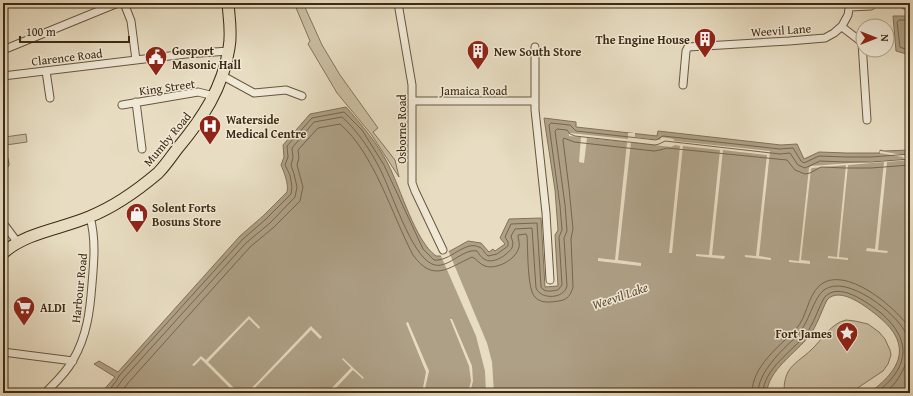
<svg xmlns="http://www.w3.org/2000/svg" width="913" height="396" font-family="'Gentium Book Plus',serif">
	<rect width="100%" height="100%" fill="#e8ddc2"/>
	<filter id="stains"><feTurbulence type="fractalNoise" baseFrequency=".005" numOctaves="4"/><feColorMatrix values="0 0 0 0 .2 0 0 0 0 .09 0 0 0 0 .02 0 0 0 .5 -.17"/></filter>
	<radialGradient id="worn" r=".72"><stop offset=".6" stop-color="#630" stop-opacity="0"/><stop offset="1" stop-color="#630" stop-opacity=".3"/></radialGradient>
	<path fill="#cbbfa4" stroke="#84745b" d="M294 3H303L322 45 340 75 378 128 373 132 395 160 399 177 371 134 337 93 308 44 310 41Z
		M898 3H910V9H903L899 6Z
		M26 134 27 142 6 145 5 137Z
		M846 320 855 321 868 324 879 332 885 339 890 350 891 355 888 364 883 371 850 393H785C783 387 785 378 788 372 793 363 804 357 811 350 822 340 831 323 846 320Z"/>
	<path fill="#aea086" stroke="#817158" d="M893 16H910V55L896 51Z
		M346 107C362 125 377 143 388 164 401 189 415 241 436 256H441L468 241 481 243 489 252 493 249 495 251 505 244 500 238 509 219 541 218 545 287 558 286 555 235 558 230 555 190 544 118 576 122V127L657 136 658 131 781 145 797 144 804 159 819 152 846 153H880V150L884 151 910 150V393H869C901 370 913 345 879 317 868 308 840 285 827 300 821 312 817 326 809 336 797 352 767 371 767 393H101L115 377 94 364 99 361 118 372 240 236 263 216 287 192C289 184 284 172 281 165L284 157 283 145 310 114Z"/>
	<path fill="#e8ddc2" d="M569 133 628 139V133H635V137L660 140 661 137 673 139 675 141 770 151 759 256 771 258V260L745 257V255L756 256 767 155 723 150 712 255 725 256 724 259 696 256V254L709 255 720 150 683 146 672 253H669L680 146 675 145 671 147 631 142 618 260 641 263V266L598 261V258L615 260 627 142 587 138 584 163 579 162 581 137 569 136Z
		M880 151 903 155 910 154V160L887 162 878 250 888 251 887 253 866 251 867 248 875 249 884 162 848 165 839 257 848 258V260L828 258V256L837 257 846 165 812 168 811 169 801 260 810 261V264L789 262V260L799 261 809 168 811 166 904 159 903 157 880 153Z
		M448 250 487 343 492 362 494 393H486L485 371 476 336 441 256 440 254Z
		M249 316 260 327 259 329 249 319 208 362 239 393H235L201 359 194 366 192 365 201 356 206 360Z
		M450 319H452L472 366 473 381 470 393H468L471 381 469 366Z
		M408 322 429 371 424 393H422L426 372 406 323Z
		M311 326 322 337 320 339 311 330 250 393H247Z
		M343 358 364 378 363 379 353 370 331 393H327L351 368 342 359Z"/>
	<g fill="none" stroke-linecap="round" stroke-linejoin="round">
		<path stroke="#76654c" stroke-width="1" d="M910 20H899L897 22 900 47 910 51
			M107 393 117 380 119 376 243 239 266 219 291 194 292 187 290 175 285 165 288 157 287 146 312 118 344 112 362 130 384 165 423 249 434 260C450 262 465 240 479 247 483 248 484 253 488 256L497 254 508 246V242L505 237 511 224 537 223 541 287C544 293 552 291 558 290L562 285 559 237 562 230 560 206 549 125 551 123 570 125 576 131 656 140 663 136 780 149 793 148 801 161 804 163 819 156 846 157H871L910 154
			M113 393 123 379 246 243 270 223 295 197 297 187 294 174 291 165 293 158 292 148 314 122 342 117C357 130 371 151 380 169 391 190 411 255 432 264 447 271 462 248 477 251 479 254 481 257 484 259 493 265 507 255 512 248L513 243 511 236 515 229 532 228 536 288C541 300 564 299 567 286L564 238 567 231 565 205 555 131 557 129 567 130 570 134 575 136 655 145 659 144 665 141 780 154 790 153 798 165 805 168 820 161 845 162H871L910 159
			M121 393 128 383 250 247 274 227 300 201 303 187 297 165 299 158 298 150 318 128 340 124C374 153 392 215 413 255 433 283 448 268 472 257 477 259 479 264 485 266 496 270 516 260 519 247 520 243 518 239 518 235L526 234 527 236C528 248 527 290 535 297 541 304 551 302 559 301 567 300 571 295 573 287L571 239 573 229 569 188 563 140 564 138 574 142 654 151 660 150 667 148 787 160 795 170 805 174 810 173 821 167 845 168H871L910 165
			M752 393C752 366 779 347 796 329 807 317 807 298 819 286 844 263 897 308 910 329
			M758 393C758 372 782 350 796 337 809 324 813 298 824 290 846 273 898 314 906 334 911 348 908 360 902 372 897 381 892 388 884 393
			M763 393C763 369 793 351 806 334 814 323 818 309 824 298 838 280 868 303 881 313 913 341 909 368 876 393"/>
		<g stroke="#68573e" stroke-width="9">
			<path id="minor" d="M124 3 131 21 136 60
				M398 3 412 85V183L415 191 443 250
				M850 7 871 6
				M842 27 859 40 862 43 867 120
				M535 47V110L546 213 550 280
				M3 50 118 3
				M46 71 50 98
				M3 76 186 54 229 51
				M223 76 254 93 286 90 302 96
				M683 85 686 51 688 47 789 41 825 38 834 33 842 26 848 15 850 3
				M413 101H535
				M136 102 142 149
				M122 105 198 92 214 96
				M3 155 5 164
				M3 223 18 243
				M3 352 73 361
				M45 393C55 383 66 373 73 360 87 336 90 311 92 284 94 261 96 239 90 217"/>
		</g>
		<g stroke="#3e2a12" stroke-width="13">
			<path id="primary" d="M3 253C27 232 61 229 89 217 114 207 138 190 158 173 165 166 171 157 177 149 202 119 223 88 229 48 232 33 229 18 228 3"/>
		</g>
		<use href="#minor" stroke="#f0e9d7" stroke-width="7"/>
		<use href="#primary" stroke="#e8ddc2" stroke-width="11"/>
	</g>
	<defs>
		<g id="building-pin" transform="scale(1.15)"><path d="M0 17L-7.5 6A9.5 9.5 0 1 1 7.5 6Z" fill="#8f2418" stroke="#f0e9d7"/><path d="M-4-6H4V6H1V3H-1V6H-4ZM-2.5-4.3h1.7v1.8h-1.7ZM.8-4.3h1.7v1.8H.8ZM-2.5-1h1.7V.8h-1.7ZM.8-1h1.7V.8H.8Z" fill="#fff"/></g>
		<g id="civic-pin" transform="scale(1.15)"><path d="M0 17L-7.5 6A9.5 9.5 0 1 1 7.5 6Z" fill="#8f2418" stroke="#f0e9d7"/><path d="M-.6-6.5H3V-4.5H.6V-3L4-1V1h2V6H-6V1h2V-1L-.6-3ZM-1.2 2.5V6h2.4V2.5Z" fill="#fff"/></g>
		<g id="hospital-pin" transform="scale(1.15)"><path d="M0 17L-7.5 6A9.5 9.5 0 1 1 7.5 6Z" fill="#8f2418" stroke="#f0e9d7"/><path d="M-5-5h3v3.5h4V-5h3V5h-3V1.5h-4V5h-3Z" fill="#fff"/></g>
		<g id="shop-pin" transform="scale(1.15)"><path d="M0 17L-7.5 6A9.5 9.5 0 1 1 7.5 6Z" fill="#8f2418" stroke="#f0e9d7"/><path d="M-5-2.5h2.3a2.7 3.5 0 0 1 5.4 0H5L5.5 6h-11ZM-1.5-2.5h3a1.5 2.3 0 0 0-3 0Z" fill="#fff"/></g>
		<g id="supermarket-pin" transform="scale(1.15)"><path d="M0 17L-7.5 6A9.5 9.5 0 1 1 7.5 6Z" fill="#8f2418" stroke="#f0e9d7"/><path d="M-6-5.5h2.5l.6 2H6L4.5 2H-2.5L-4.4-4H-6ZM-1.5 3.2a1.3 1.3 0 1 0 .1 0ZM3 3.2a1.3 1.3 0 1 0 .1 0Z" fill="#fff"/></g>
		<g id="sight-pin" transform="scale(1.15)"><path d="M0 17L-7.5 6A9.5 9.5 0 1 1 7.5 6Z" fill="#8f2418" stroke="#f0e9d7"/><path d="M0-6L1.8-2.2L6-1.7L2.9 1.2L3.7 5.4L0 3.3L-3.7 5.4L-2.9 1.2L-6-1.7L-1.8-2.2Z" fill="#fff"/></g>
	</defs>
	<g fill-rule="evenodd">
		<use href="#building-pin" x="705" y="39"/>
		<use href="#building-pin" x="478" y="51"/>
		<use href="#civic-pin" x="156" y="57"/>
		<use href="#hospital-pin" x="210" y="126"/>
		<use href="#shop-pin" x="137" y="214"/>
		<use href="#supermarket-pin" x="24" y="307"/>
		<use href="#sight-pin" x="847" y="333"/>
	</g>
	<g text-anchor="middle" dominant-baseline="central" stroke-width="3" stroke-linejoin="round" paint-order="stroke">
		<g font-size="12" fill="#3e2a12" stroke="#f0e9d7">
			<text transform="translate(781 30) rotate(-4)">Weevil Lane</text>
			<text transform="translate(67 57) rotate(-7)">Clarence Road</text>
			<text transform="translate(167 87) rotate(-8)">King Street</text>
			<text x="474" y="90">Jamaica Road</text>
			<text transform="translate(401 129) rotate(-90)">Osborne Road</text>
			<text transform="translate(167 139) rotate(-50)">Mumby Road</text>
			<text transform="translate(79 288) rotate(-84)">Harbour Road</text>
		</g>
		<g font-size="12" font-weight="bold" fill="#3e2a12" stroke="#f0e9d7" text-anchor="start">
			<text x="690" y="39" text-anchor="end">The Engine House</text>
			<text x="172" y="50">Gosport<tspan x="172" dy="14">Masonic Hall</tspan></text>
			<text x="494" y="51">New South Store</text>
			<text x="226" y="119">Waterside<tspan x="226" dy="14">Medical Centre</tspan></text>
			<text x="152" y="207">Solent Forts<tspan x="152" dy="14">Bosuns Store</tspan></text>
			<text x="40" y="307">ALDI</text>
			<text x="832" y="333" text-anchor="end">Fort James</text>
		</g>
		<g font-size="13" font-style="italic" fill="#604d35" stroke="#f0e9d7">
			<text transform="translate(620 296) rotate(-19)">Weevil Lake</text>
		</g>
	</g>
	<rect width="913" height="396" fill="none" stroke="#e8ddc2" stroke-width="16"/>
	<rect x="4" y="4" width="905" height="388" fill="none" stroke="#3e2a12" stroke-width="2"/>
	<rect x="8" y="8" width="897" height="380" fill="none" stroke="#3e2a12"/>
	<g transform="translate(875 38) rotate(90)"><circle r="19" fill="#f0e9d7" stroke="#a99d88"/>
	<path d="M0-3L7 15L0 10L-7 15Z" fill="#8f2418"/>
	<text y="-6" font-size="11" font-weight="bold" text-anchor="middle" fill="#3e2a12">N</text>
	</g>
	<path d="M20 36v6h109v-6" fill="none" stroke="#3e2a12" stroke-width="2"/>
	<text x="26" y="36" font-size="12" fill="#3e2a12" stroke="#f0e9d7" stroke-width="3" paint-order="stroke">100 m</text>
	<rect width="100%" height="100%" filter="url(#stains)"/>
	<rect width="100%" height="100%" fill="url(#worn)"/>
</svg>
